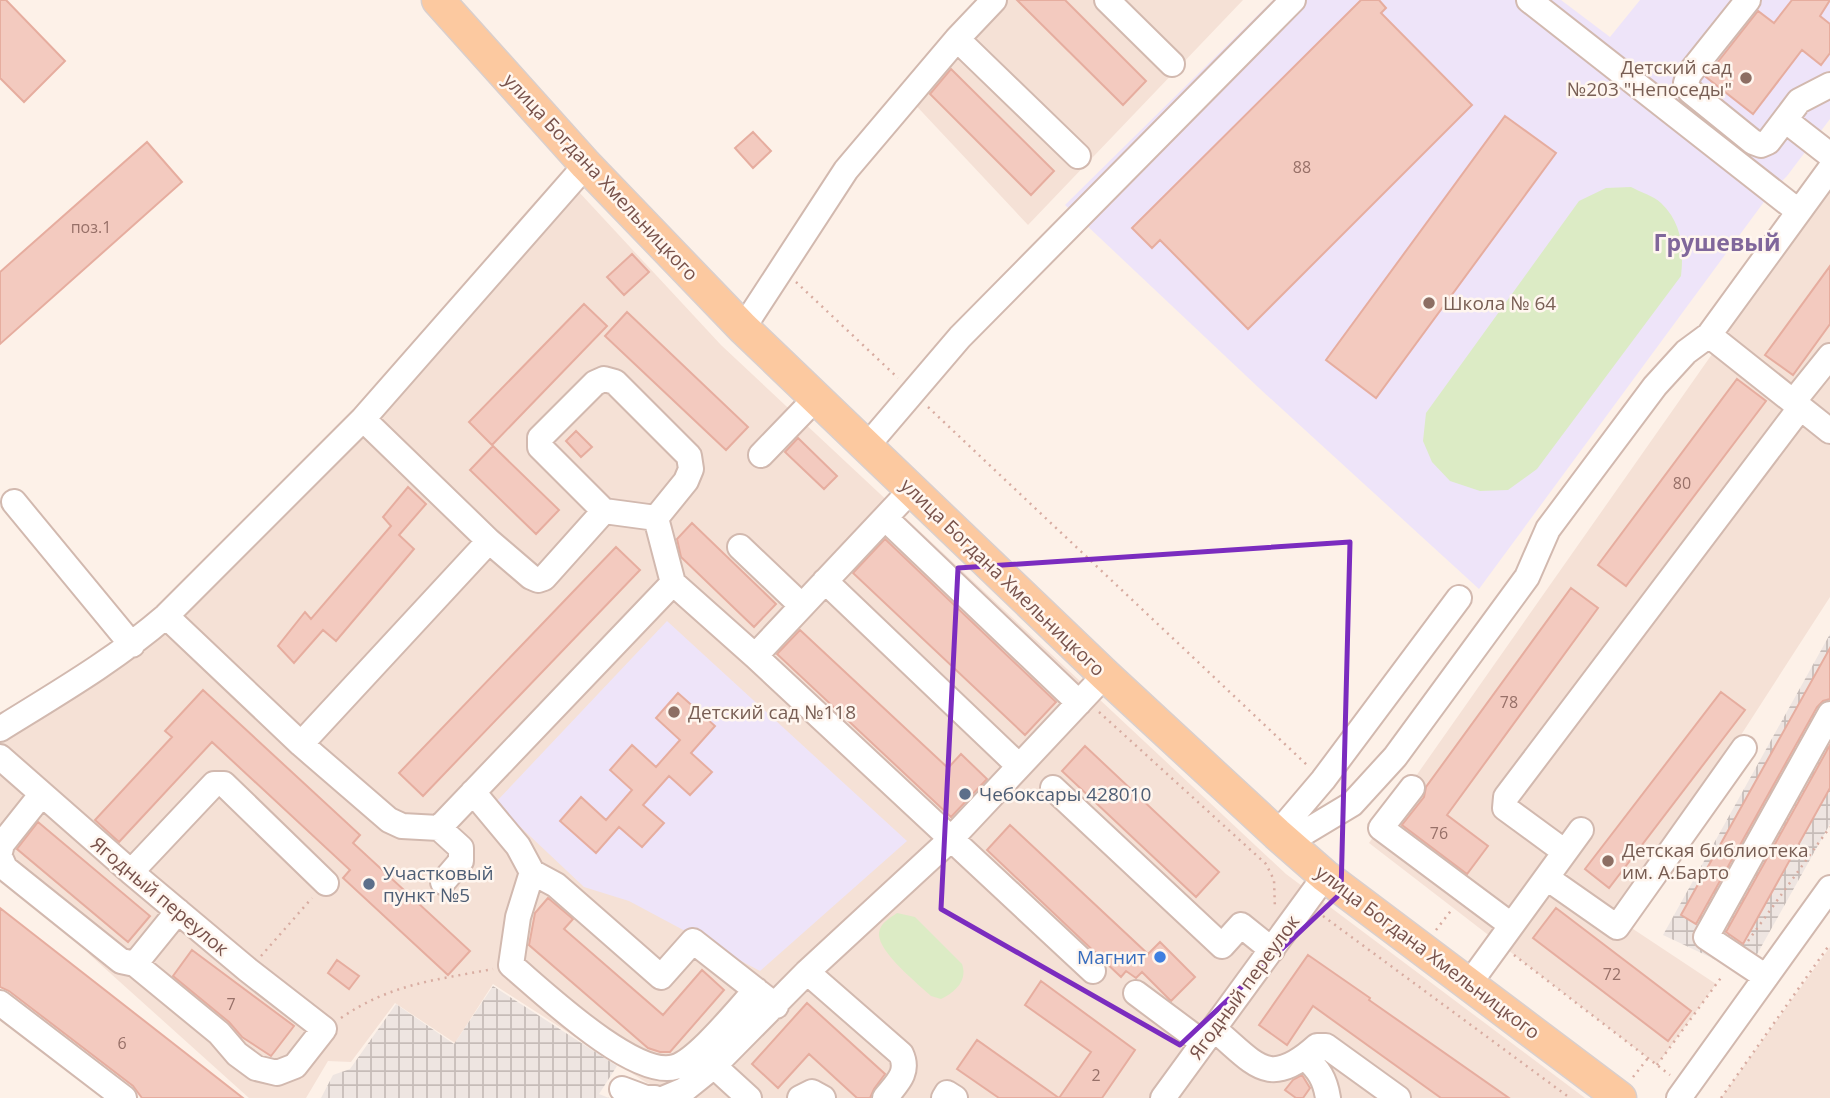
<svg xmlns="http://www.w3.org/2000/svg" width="1830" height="1098" font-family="'Open Sans',sans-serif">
	<defs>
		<pattern id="industrial-grid" width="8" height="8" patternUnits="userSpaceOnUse" patternTransform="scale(1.75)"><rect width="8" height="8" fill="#eee5e1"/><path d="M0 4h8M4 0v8" fill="none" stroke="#c6bcb8"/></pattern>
	</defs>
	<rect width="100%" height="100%" fill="#fdf1e8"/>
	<path fill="#f5e1d6" d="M1001 0H1243L1028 225 908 97Z
		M1830 186V597L1621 921 1716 984 1657 1065 1369 843Z
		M578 191 721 345 1286 874 1585 1098H693L647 1083 493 984 455 1043 395 1003 351 1062 328 1061 306 1098H249L90 955 0 849V738L142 651Z
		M1830 947V1098H1721Z"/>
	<path fill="url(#industrial-grid)" d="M1830 634V824L1746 974 1663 935Z
		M493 986 617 1066 599 1094 609 1098H321L333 1075 350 1069 396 1004 454 1044Z"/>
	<path fill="#eee4f9" d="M1273 0H1561L1610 37 1640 0H1830V119L1787 176 1772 191 1479 589 1259 388 1065 205Z
		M667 621 907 841 760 971 629 901 584 887 495 803Z"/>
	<path fill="#dcebc5" d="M1631 187C1640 192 1654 196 1661 203 1682 223 1684 248 1681 276L1537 469 1508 490 1480 491 1450 481 1432 462 1423 441 1426 413 1579 201 1606 188Z
		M897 913 915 917 962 964C968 981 955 992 941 999L931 996C918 984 877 951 879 933 880 923 890 918 897 913Z"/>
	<path fill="#f3cabf" stroke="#e6ad9f" stroke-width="2" d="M0 0H6L65 61 24 102 0 78Z
		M1017 0H1065L1146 81 1123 105Z
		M1361 0H1379L1386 8 1381 13 1472 105 1248 329 1160 240 1152 248 1132 228Z
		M1792 0H1830L1820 16 1830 24V53L1821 65 1802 50 1753 114 1706 77 1758 11 1774 23Z
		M951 69 1054 171 1031 195 930 94Z
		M1505 116 1556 153 1376 398 1326 360Z
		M753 132 771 151 753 168 735 148Z
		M147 142 182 182 0 344V272Z
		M632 254 649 272 624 295 607 277Z
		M1830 266V324L1793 375 1765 355Z
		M584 304 607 326 492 445 469 422Z
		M627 312 748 427 726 450 605 336Z
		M1737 379 1766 401 1626 586 1598 565Z
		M576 431 592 447 581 457 566 441Z
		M798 438 837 476 824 489 785 452Z
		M493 446 559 510 536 534 470 470Z
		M408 487 426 504 399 535 414 549 336 641 323 630 294 663 278 646 305 612 311 619 391 526 383 517Z
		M692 523 776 604 754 627 681 557 677 539Z
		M885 539 1056 702 1025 735 853 573Z
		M616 547 640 570 423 796 399 773Z
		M1571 588 1598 608 1447 815 1488 846 1467 874 1402 825 1424 797 1426 787Z
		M800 630 948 768 961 754 987 779 951 817 777 654Z
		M1830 648V699L1823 701 1817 707 1696 924 1681 915Z
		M203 690 360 835 353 843 470 951 448 975 343 878 350 870 212 742 119 842 95 820 172 737 165 731Z
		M1721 692 1745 710 1609 888 1585 869Z
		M678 693 715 726 691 753 712 772 690 795 669 776 643 805 664 823 642 847 619 827 596 853 560 821 581 797 606 820 632 790 610 770 632 745 656 767 680 740 656 718Z
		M1830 745V788L1743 944 1726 932Z
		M1085 746 1219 872 1196 897 1062 771Z
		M38 822 150 916 128 942 17 849Z
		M1010 825 1148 954 1160 942 1195 977 1171 1001 1142 972 1136 978 1126 971 1121 977 987 850Z
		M548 898 573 919 564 929 663 1015 702 970 724 990 670 1052H660L648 1048 529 945 535 913Z
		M0 908 243 1098H142L133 1086 9 991 0 987Z
		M1556 908 1691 1011 1668 1041 1533 938Z
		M192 950 294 1026 271 1056 242 1037 229 1022 173 976Z
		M1308 955 1370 998 1369 1000 1509 1098H1441L1313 1006 1287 1045 1259 1025Z
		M337 960 359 976 349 989 328 973Z
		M1041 981 1135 1050 1102 1098H999L957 1069 977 1040 1059 1098 1091 1052 1025 1005Z
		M807 1003 885 1074 874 1089 870 1098H857L809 1054 778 1088 752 1064Z
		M1302 1075 1310 1088 1303 1098H1296L1285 1090 1293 1080Z"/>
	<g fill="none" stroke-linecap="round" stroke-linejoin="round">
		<g stroke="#d2b9af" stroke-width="28">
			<path id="minor" d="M1107 0 1172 64
				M1529 0 1798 211
				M1748 0 1689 74 1686 83 1690 91 1753 142 1761 145 1768 142 1799 101 1830 85
				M957 39 1078 156
				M1785 120 1830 155
				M743 328 846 170 957 39 994 0
				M1709 335 1830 431
				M1793 402 1830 356
				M363 419 489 541 531 577 538 580 544 578 604 511
				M867 446 960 337 1293 0
				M761 455 816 398
				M14 502 132 645
				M656 518 604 511 540 447V438L595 383 604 379 615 382 689 456 691 469 686 481 656 518 673 583 755 656 1093 971
				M885 518 1079 703
				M740 547 802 606
				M825 581 1019 766
				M166 616 301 744 389 820 402 826 439 828 461 848V861L443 882
				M755 656 912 489
				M0 729C58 693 115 660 166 616L363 419 586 165
				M301 744 489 541
				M0 757 131 872 248 970 324 1029 295 1066 277 1073 256 1068 237 1054 219 1033 135 964
				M1053 788 1222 946 1241 925 1272 950
				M1412 788 1381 828 1511 925
				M473 792 518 846 532 872 556 885 661 977 693 941 776 1006
				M439 828 673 583
				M1277 834 1323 780 1459 598
				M1287 843 1352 804 1395 757 1527 577 1548 529 1655 386 1686 352 1709 335 1830 169
				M0 852 2 844 41 795
				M1565 852 1505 808 1506 797 1800 408
				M0 857 5 868 121 961 135 964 178 911
				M131 872 214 784H224L326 883
				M532 872 518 917 511 965C543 992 634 1079 675 1067 698 1060 738 1009 756 990
				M1547 878 1617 927 1744 748
				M807 972 901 1054C910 1073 896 1084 885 1098
				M1766 977 1706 937 1830 714
				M1469 984 1581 830
				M1136 993 1203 1043
				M0 1003 124 1098
				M1214 1029C1256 1064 1268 1090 1317 1046H1326L1398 1098
				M1305 1057C1319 1070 1325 1079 1328 1098
				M714 1066 749 1098
				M622 1089 646 1098H655
				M665 1098 684 1090 714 1066 807 972 951 839 1105 675
				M800 1098 812 1092 823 1098
				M944 1098 947 1093 955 1098
				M1163 1098 1325 876
				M1679 1098 1830 888"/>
		</g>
		<g stroke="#d9cfcd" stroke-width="35">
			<path id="major" d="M438 0 586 165 743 328 1105 675 1277 834 1325 876 1620 1098"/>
		</g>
		<path stroke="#d8aca1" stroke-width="2.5" stroke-dasharray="2 5" stroke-linecap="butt" d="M796 282 898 378
			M928 407 1307 765
			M1099 712 1266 864 1274 880 1275 909
			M1323 916 1570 1098
			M1436 930 1453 908
			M1748 941 1830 827
			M1514 955 1670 1075
			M261 956 312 898
			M341 1018C390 984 436 980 493 969
			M1657 1065 1723 975
			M1633 1077 1648 1058
			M1721 1098 1830 944"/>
		<use href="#minor" stroke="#fff" stroke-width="24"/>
		<use href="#major" stroke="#fcc9a0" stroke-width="32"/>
	</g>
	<path fill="none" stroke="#7b2cbf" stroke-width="5" stroke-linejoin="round" d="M1350 542 1341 893 1180 1045 941 909 958 568Z"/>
	<g fill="#8d6e63" stroke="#fff6ef" stroke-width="2.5">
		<circle cx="1746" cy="78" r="7"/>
		<circle cx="1429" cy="303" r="7"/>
		<circle cx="674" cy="712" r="7"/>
		<circle cx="1608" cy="861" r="7"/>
	</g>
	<g fill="#5c6f8a" stroke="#fff6ef" stroke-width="2.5">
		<circle cx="965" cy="794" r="7"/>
		<circle cx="369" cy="884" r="7"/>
	</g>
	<circle fill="#3f7fe0" stroke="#fff6ef" stroke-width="2.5" cx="1160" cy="957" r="7"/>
	<g text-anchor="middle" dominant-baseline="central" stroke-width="5" stroke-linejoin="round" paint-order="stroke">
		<g font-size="16" fill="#977068">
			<text x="1302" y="167">88</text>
			<text x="91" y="227">поз.1</text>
			<text x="1682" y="483">80</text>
			<text x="1509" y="702">78</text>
			<text x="1439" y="833">76</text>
			<text x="1612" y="974">72</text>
			<text x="231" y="1004">7</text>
			<text x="122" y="1043">6</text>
			<text x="1096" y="1075">2</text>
		</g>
		<g font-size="19" fill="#785e54" stroke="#fff6ef" text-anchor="start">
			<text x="1732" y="67" text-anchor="end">Детский сад<tspan x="1732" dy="22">№203 "Непоседы"</tspan></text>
			<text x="1443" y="303">Школа № 64</text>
			<text x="688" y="712">Детский сад №118</text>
			<text x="1622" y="850">Детская библиотека<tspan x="1622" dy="22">им. А.Барто</tspan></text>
		</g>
		<g font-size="19" fill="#78524b" stroke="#fff6ef">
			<text transform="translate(601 177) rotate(47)">улица Богдана Хмельницкого</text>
			<text transform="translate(1003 577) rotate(44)">улица Богдана Хмельницкого</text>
			<text transform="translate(160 896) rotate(40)">Ягодный переулок</text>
			<text transform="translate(1428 952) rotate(37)">улица Богдана Хмельницкого</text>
			<text transform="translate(1244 987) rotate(-54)">Ягодный переулок</text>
		</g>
		<g font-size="19" fill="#4e5e75" stroke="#fff6ef" text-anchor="start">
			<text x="979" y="794">Чебоксары 428010</text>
			<text x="383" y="873">Участковый<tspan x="383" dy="22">пункт №5</tspan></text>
		</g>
		<g font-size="19" fill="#366cbe" stroke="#fff6ef" text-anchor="end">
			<text x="1146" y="957">Магнит</text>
		</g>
		<g font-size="23" font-weight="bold" fill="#80679b" stroke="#fff6ef">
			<text x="1717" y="242">Грушевый</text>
		</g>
	</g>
</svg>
